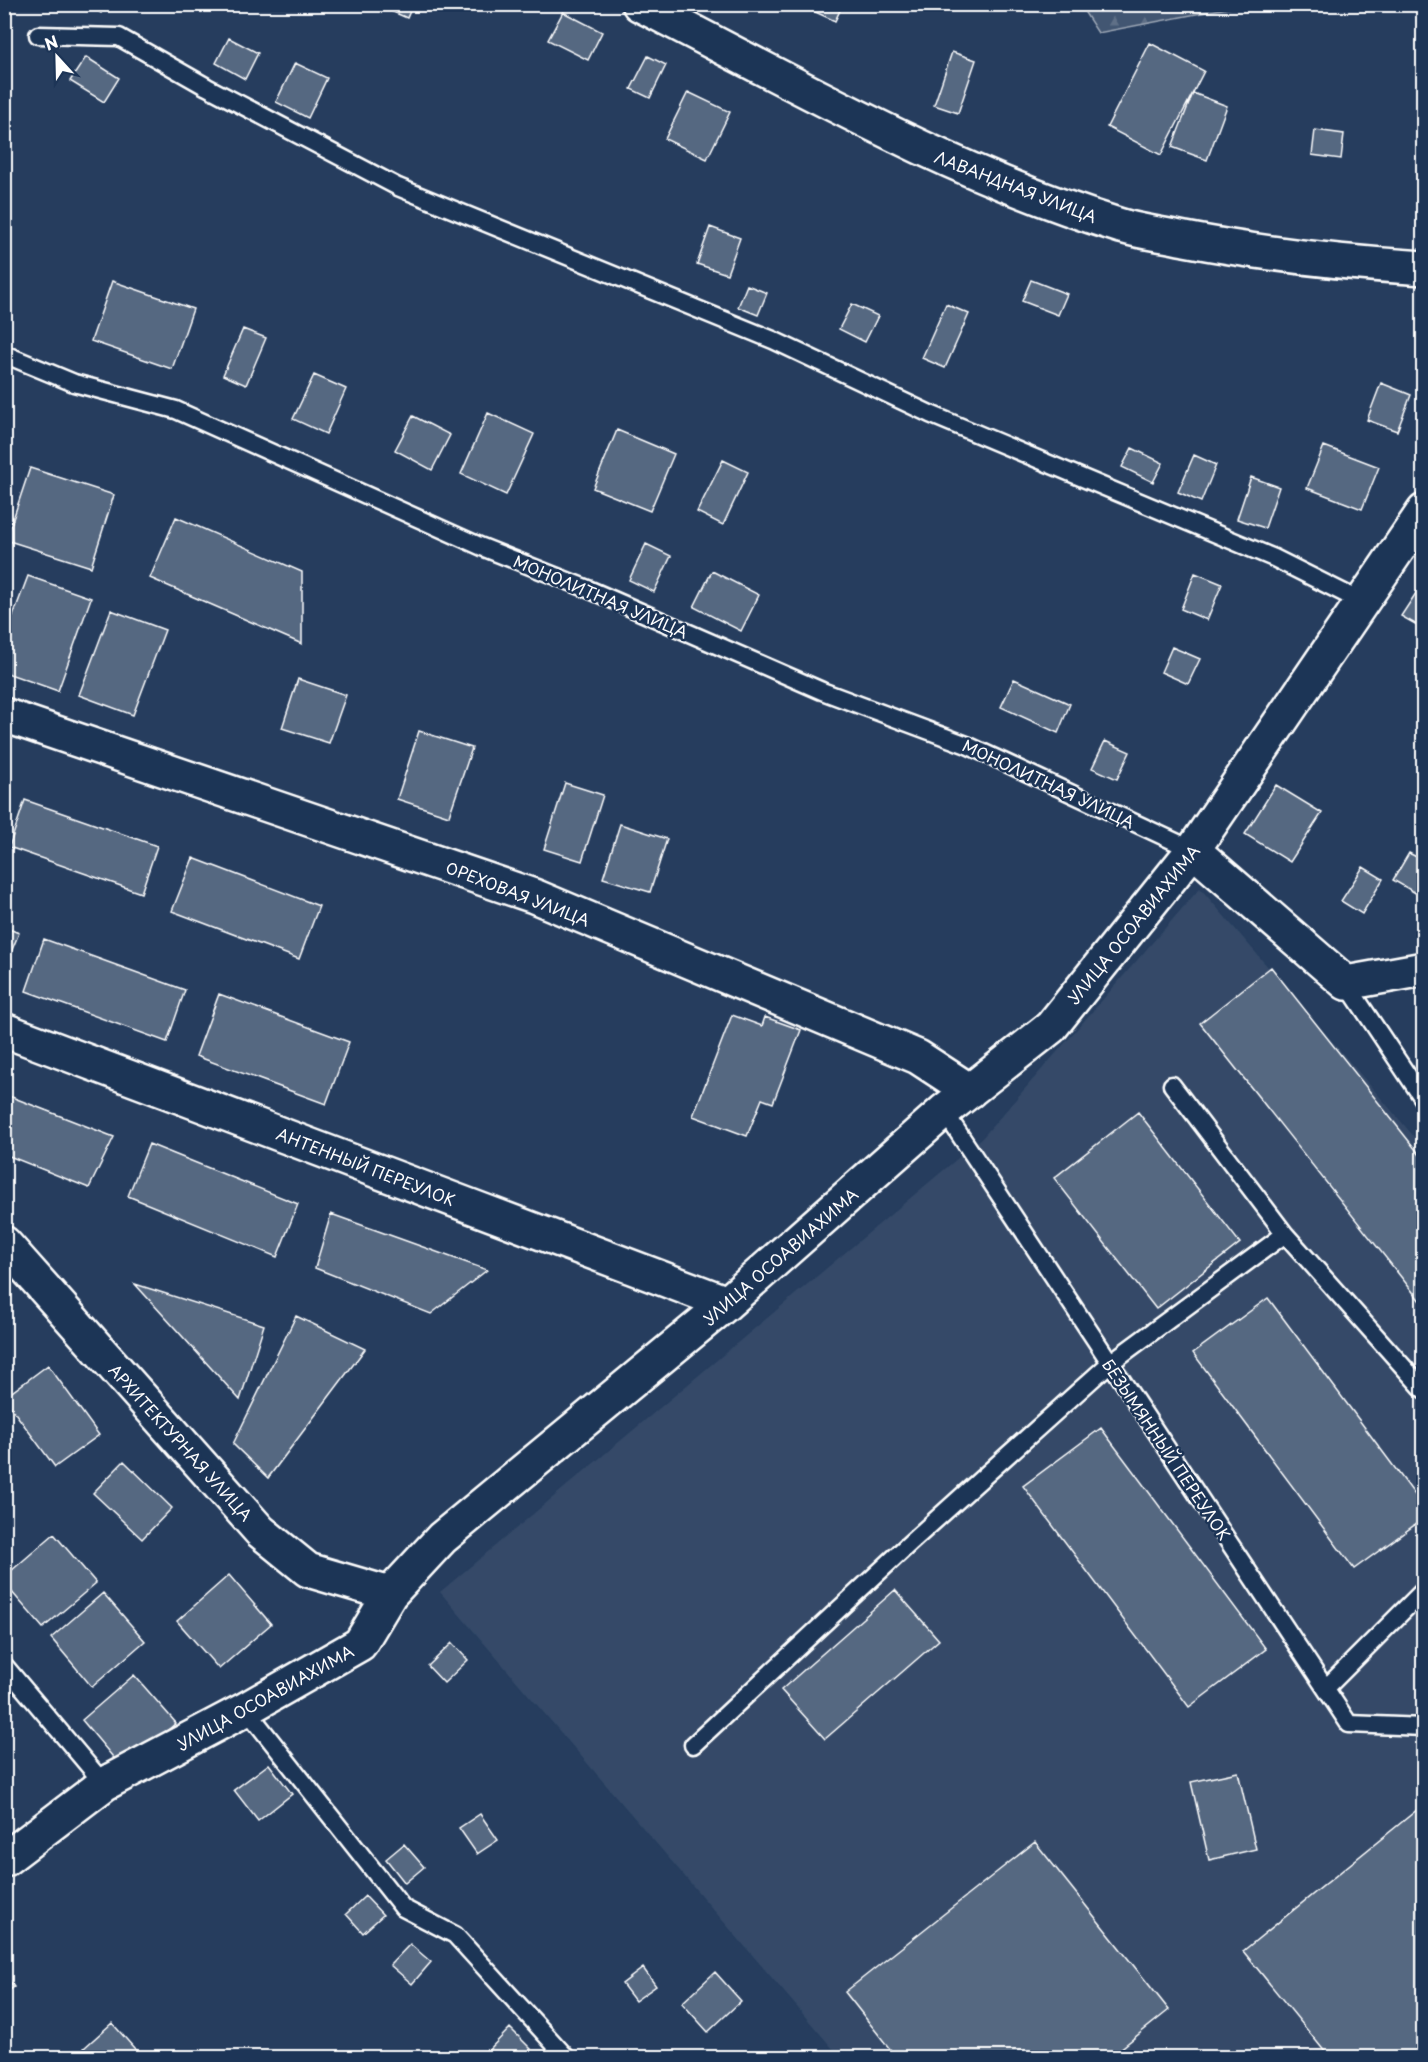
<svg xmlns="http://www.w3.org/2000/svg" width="1428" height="2062" font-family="'Playpen Sans',sans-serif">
	<defs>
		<pattern id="forest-firs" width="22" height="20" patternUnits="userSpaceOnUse" patternTransform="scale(1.5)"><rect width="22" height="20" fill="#425672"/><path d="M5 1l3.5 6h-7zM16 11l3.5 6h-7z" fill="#5e6f87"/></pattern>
	</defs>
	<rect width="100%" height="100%" fill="#263d5e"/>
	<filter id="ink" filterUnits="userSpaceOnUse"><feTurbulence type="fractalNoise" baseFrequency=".0167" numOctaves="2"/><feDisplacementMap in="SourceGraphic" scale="12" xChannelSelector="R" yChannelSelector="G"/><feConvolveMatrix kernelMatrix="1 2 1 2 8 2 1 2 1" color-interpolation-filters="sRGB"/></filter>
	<g filter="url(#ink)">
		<path fill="#344a68" d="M1200 888 1423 1147V2057H840L440 1592 982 1138Z"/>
		<path fill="url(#forest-firs)" stroke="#a0aab8" stroke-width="1.5" d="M1080 5H1243L1098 33Z"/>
		<path fill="#556781" stroke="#fff" stroke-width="1.5" d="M86 4H106L101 13Z
			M375 4H413L407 18Z
			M811 4H843L835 21 809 9Z
			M563 12 602 32 588 60 548 40Z
			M229 38 258 53 245 79 216 63Z
			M1150 43 1204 71 1161 155 1107 127Z
			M952 52 976 60 958 113 934 105Z
			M648 56 666 65 650 98 631 89Z
			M86 57 119 78 104 102 70 81Z
			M295 63 327 78 308 118 276 102Z
			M688 92 730 112 707 159 665 139Z
			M1193 93 1227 106 1207 160 1172 147Z
			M1315 130 1344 134 1341 159 1312 155Z
			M710 227 740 238 727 274 697 264Z
			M1031 280 1067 294 1058 315 1022 301Z
			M112 281 193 309 172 369 91 341Z
			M747 285 767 293 758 315 738 307Z
			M852 304 878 316 865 342 839 329Z
			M946 304 969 314 945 368 922 358Z
			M243 329 266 338 246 385 223 375Z
			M314 375 346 389 326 434 293 419Z
			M1381 383 1411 395 1397 431 1367 420Z
			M488 413 534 434 506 495 461 474Z
			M413 416 450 435 432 470 395 450Z
			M617 430 674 454 650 511 593 488Z
			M1324 446 1379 467 1362 509 1307 488Z
			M1132 448 1163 463 1153 482 1122 467Z
			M1194 455 1216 465 1201 502 1178 492Z
			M723 460 748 472 723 525 697 512Z
			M30 468 114 495 91 567 6 540Z
			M1251 477 1279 487 1265 528 1237 519Z
			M176 517 302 572V644L150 578Z
			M646 544 671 556 654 592 629 580Z
			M712 571 759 595 741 631 694 607Z
			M1195 573 1222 584 1207 620 1181 609Z
			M28 576 91 598 58 691 4 672V640Z
			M1420 587 1424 589V629L1401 616Z
			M111 610 165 630 133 715 79 695Z
			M1172 647 1200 659 1188 684 1161 672Z
			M298 679 346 695 329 743 282 728Z
			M1014 679 1070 704 1058 733 1001 707Z
			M419 731 472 748 449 816 397 799Z
			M1105 741 1130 752 1117 779 1092 768Z
			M565 783 603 795 582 861 544 849Z
			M1276 785 1322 813 1290 862 1245 834Z
			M25 800 157 846 141 893 9 847Z
			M620 824 667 839 650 892 603 878Z
			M1409 853 1424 861V898L1393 880Z
			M193 858 319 906 299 959 172 911Z
			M1363 867 1383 879 1362 914 1341 901Z
			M4 927 19 933 4 969Z
			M44 939 185 990 167 1042 26 991Z
			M1271 967 1424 1160V1306L1200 1023Z
			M219 994 349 1042 326 1104 196 1056Z
			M732 1015 762 1026 765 1017 801 1030 773 1103 762 1099 747 1136 693 1116Z
			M4 1094 114 1137 89 1188 4 1154Z
			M1138 1112 1240 1243 1156 1309 1054 1178Z
			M149 1144 298 1204 277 1257 128 1196Z
			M331 1214 487 1270 431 1314 315 1268Z
			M135 1284 264 1325 240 1400Z
			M1268 1298 1424 1507V1518L1354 1569 1193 1353Z
			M296 1316 365 1349 268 1478 233 1444Z
			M48 1365 99 1435 55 1467 4 1398Z
			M1101 1428 1266 1649 1189 1707 1023 1486Z
			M124 1461 172 1508 142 1539 93 1493Z
			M54 1534 96 1583 43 1628 4 1583V1577Z
			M229 1575 271 1624 219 1669 177 1621Z
			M895 1590 939 1640 825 1739 781 1690Z
			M103 1593 145 1641 92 1687 51 1638Z
			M452 1643 468 1660 444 1683 428 1666Z
			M134 1675 176 1723 123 1769 82 1720Z
			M269 1764 292 1794 258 1821 234 1790Z
			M1238 1772 1256 1849 1209 1860 1191 1782Z
			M1418 1809 1424 1816V2046L1409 2058H1330L1243 1951Z
			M480 1814 498 1840 477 1854 459 1828Z
			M1035 1842 1169 2010 1109 2058H897L845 1992Z
			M404 1844 424 1867 405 1883 386 1859Z
			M365 1896 383 1915 363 1933 346 1914Z
			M410 1944 431 1962 412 1984 390 1965Z
			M643 1968 656 1986 635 2001 622 1984Z
			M715 1972 741 2001 708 2032 682 2003Z
			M4 1973 14 1987 4 1994Z
			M112 2023 142 2057V2058H93L84 2048Z
			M510 2028 531 2049 523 2058H489L485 2054Z"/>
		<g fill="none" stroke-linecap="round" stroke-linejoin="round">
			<g stroke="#fff" stroke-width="21">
				<path id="service" d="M38 35 119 37 207 87 398 187 773 340 930 414 1274 558 1362 602
					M4 354 74 383 176 410 482 547 588 589 822 691 967 745 1193 850
					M1346 983 1424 1100
					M1172 1085 1285 1234 1424 1390
					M944 1111 1349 1724 1424 1727
					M4 1665 104 1784
					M1326 1688 1424 1590
					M246 1709 403 1908 455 1935 567 2058
					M693 1745 910 1543 1110 1363 1285 1234"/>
			</g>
			<g stroke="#fff" stroke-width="38">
				<path id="minor" d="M4 715 534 896 918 1057 970 1091
					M1193 850 1346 983 1424 969
					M4 1030 727 1303
					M4 1243 260 1531 308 1570 390 1594
					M4 1860 104 1784 246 1709 360 1644 390 1594 442 1538 727 1303 944 1111 1051 1027 1193 850 1424 511"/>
			</g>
			<g stroke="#fff" stroke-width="38">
				<path id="tertiary" d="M639 4C796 84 950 173 1118 225 1139 232 1163 234 1185 239 1263 254 1344 263 1424 268"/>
			</g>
			<use href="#service" stroke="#1d3557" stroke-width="16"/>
			<use href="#minor" stroke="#1d3557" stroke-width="33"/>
			<use href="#tertiary" stroke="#1d3557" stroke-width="33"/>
		</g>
	</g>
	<g text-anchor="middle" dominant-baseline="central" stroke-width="5" stroke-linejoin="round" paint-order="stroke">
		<g font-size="16" fill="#fff" stroke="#1d3557">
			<text transform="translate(1016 186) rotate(21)">ЛАВАНДНАЯ УЛИЦА</text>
			<text transform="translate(601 596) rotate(23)">МОНОЛИТНАЯ УЛИЦА</text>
			<text transform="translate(1049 783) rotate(25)">МОНОЛИТНАЯ УЛИЦА</text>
			<text transform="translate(518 893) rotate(21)">ОРЕХОВАЯ УЛИЦА</text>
			<text transform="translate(1133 924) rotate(-51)">УЛИЦА ОСОАВИАХИМА</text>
			<text transform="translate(366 1166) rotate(21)">АНТЕННЫЙ ПЕРЕУЛОК</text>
			<text transform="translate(780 1256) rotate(-41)">УЛИЦА ОСОАВИАХИМА</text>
			<text transform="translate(181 1442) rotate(48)">АРХИТЕКТУРНАЯ УЛИЦА</text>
			<text transform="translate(1167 1449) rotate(56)">БЕЗЫМЯННЫЙ ПЕРЕУЛОК</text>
			<text transform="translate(265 1697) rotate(-29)">УЛИЦА ОСОАВИАХИМА</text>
		</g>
	</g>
	<rect width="1428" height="2062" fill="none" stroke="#1d3557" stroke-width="24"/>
	<rect x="12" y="12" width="1404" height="2038" fill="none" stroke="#fff" stroke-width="2" filter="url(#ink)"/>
	<g transform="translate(57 57) rotate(338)" stroke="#1d3557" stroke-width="4.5" paint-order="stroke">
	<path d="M0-4.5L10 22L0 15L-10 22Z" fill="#ffffff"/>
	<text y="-9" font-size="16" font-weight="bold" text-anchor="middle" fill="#ffffff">N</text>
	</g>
</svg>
